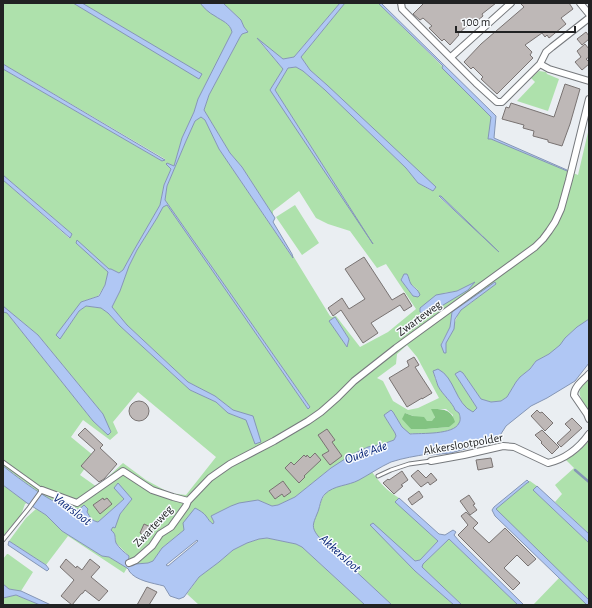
<svg xmlns="http://www.w3.org/2000/svg" width="592" height="608" font-family="'Alegreya Sans',sans-serif">
	<rect width="100%" height="100%" fill="#eaeef2"/>
	<path fill="#aee1ac" fill-rule="evenodd" d="M3 3H73L199 78 201 74 82 3H200L206 9 229 25 232 32 198 99 194 112 182 138 174 166 167 163 171 169 164 185 160 205 134 250 123 270 119 273 111 269H109L77 241 76 243 109 271 105 285 98 296 81 302 60 339 79 311 86 306 101 308 108 313 120 326 190 390 216 402 228 413 246 420 253 417 233 410 215 396 188 382 127 325 112 307 120 291 129 266 137 250 157 218 163 206 167 205 308 409 310 407 165 200 167 186 186 141 195 121 201 117 205 120 219 149 292 257V254L330 316 332 317 336 316 360 347 388 332 416 309 386 264 377 268 350 231 328 224 316 218 299 191 273 211V215L242 167 230 153 204 110 209 95 240 37 242 34 248 32 244 27 241 20 223 3H340L294 57 283 59 258 40 283 69 270 90 359 222 275 90 288 68 296 67 303 71 325 90 406 168 418 183 432 191 327 85 310 70 301 57 345 3H378L443 67 442 68 491 117 489 139H491L578 175 589 128V319L577 327 565 338 561 345 549 354 536 361 530 369 520 377 516 382 507 397 501 401 491 402 481 399 463 373 455 374 477 408 473 412 467 410 458 396 433 371C434 376 436 381 438 386 442 394 453 403 455 410L459 413C460 416 461 420 459 423 454 435 421 433 409 434L402 427 393 412 385 417 395 433 396 436 394 440 383 444 368 447 331 468 295 497 278 505 272 506 258 500 231 506 211 516 214 522 213 524C207 520 206 516 200 511L184 530 162 548 153 561 148 563 136 564 132 566 128 563 129 556 116 543 115 536 111 530 113 526 115 527 120 514 132 499H124L98 522 95 521 90 518 87 512 79 509 70 508 44 496 3 466V312L7 313 93 421 108 435 106 423 103 414 38 335 3 306V180L69 238 72 234 3 175V69L162 161 165 159 3 64ZM441 196 482 236H483L439 197ZM402 277 409 279 410 283 418 290 413 296 401 280ZM495 282 496 284C487 290 479 296 471 303 467 305 463 307 461 310 452 321 455 339 441 344L450 327 452 312ZM474 283 420 312 444 293 457 291ZM335 317 349 339 347 347 329 321ZM407 345 417 357 439 398 418 408 408 410 393 401 383 381 377 378 396 364 397 354ZM138 392 216 457 186 495 170 493 146 480 123 463 97 487 80 475 94 456 71 437 83 420 110 440 118 433 113 422ZM438 409H446L453 415 449 427 426 429H411L405 413 427 421H433Z
		M539 71 546 72 547 74 559 79 548 111 517 101 535 82 531 78Z
		M295 205 319 243 302 255 276 217Z
		M589 377V411C578 394 575 393 589 377Z
		M589 441V534L555 502 562 494 555 485 574 468 566 460 578 452Z
		M372 472C381 484 386 490 399 498L396 502 438 541 420 560 415 561 371 525 415 571 454 605H392L318 536C310 527 313 524 317 513 320 508 320 501 324 496 331 485 348 485 358 480 363 478 367 475 372 472Z
		M528 481H530L537 486 533 490 589 543V600L495 509 527 483 529 482Z
		M3 485 27 503 25 504 21 515 3 536Z
		M36 509 46 515 62 531 102 556 109 557 127 568 124 573 68 536 46 565 9 541 26 518Z
		M267 538 296 544 302 547 365 605H199L187 594 199 577 219 562 233 550 247 543 259 539Z
		M449 539 518 605H462L422 567 423 564Z
		M7 554H8L33 572 21 591 9 589 3 584V559Z
		M559 578 587 605H533Z
		M16 595 40 605H3V598Z"/>
	<path fill="#82c381" d="M431 409C443 409 451 409 455 422L449 427 426 429H411L402 419 405 413 413 416 424 417 427 421H432L435 417Z"/>
	<path fill="#b0c7f4" stroke="#8596b5" fill-rule="evenodd" d="M73 3H82L202 74 199 79Z
		M200 3H223L241 20 244 27 248 32 242 34 240 37 209 95 204 110 230 153 242 167 275 218 273 222 292 254 293 258 219 149 205 120 201 117 195 121 186 141 167 186 165 200 310 407 308 409 167 205 163 207 157 218 137 250 129 266 120 291 112 307 127 325 188 382 215 396 233 410 253 416 261 442 255 444 246 420 228 413 216 402 190 390 120 326 108 313 101 308 86 306 79 311 60 339 56 335 81 302 99 296 105 285 108 272 76 243 77 240 109 269H111L119 273 123 270 134 250 160 205 164 185 171 169 166 164 167 163 174 166 182 138 194 112 198 99 232 32C230 23 222 21 215 16 209 13 204 8 200 3Z
		M340 3H345L301 57 310 70 327 85 436 187 433 191 418 183 406 168 325 90 303 71 296 67 288 68 275 90 373 244 270 90 283 69 257 38 283 59 294 57Z
		M378 3H381L496 116 494 138 567 170V171L491 139H488L491 117 442 68 443 66Z
		M3 64 165 160 162 161 3 69Z
		M3 175 72 234 70 238 3 180Z
		M439 196H441L499 252Z
		M404 274H407C409 277 409 281 411 284 414 288 418 289 420 295L418 297 413 296 401 280Z
		M475 282 468 290 430 313 424 314 420 312V308L436 295 457 291Z
		M495 282 496 284 461 310 455 319 454 329 446 343V353H444L441 345 450 327 452 312Z
		M3 306 38 335 103 414 111 432 108 435 93 421 7 313 3 312Z
		M335 317 349 339 347 347 329 321Z
		M589 319V363L575 381 547 398 531 406 506 426 499 437 493 441 451 453 430 455 428 454C416 456 403 458 391 462 380 467 370 474 359 480 348 486 334 485 325 494 320 499 320 508 317 514 313 524 311 527 318 536L392 605H365L302 547 296 544 267 538 259 539 247 543 233 550 219 562 199 577 184 597 179 599 170 596 164 586C153 583 136 581 129 571V570L127 568 109 557 102 556 62 531 46 515 27 503 3 485V466C16 476 64 514 79 509 81 508 83 506 84 505L88 509 87 512C90 517 92 521 98 522L124 499 114 488 118 483 132 499 120 514 115 528 113 527 111 530C117 535 114 537 116 543 119 548 125 553 129 556L128 563 132 566 136 564 148 563 153 561 162 548 184 530 183 523 195 508C199 510 204 513 206 516 209 520 209 521 213 524L214 522 211 516 231 506 239 503 258 500 272 506 278 505 295 497 331 468 351 455 368 447 383 444 394 440 396 436 395 433 385 417 384 415 391 410 393 412 402 427 410 434C421 433 454 435 459 423 461 420 460 416 459 413L455 410C453 403 442 394 438 386 436 381 435 376 433 371L438 369C455 377 455 404 473 412L477 408 455 374 460 371 463 373 481 399 491 402 501 401 507 397 516 382 520 377 530 369 536 361 549 354 560 345 565 338 577 327ZM197 540 198 541 168 566 166 565Z
		M527 480 529 482 527 483 496 509 589 600V605H587L495 516 492 510 494 507Z
		M537 486 589 534V543L533 490Z
		M399 498 439 534 445 535 453 530 456 532 454 535 460 542 524 605H518L449 539 423 564 422 567 462 605H454L415 571 370 525 373 523 415 561 420 560 438 541 395 502Z
		M9 541 46 565 49 569 47 571 8 545Z
		M3 584 9 589 21 591 51 605H40L16 595 3 598Z"/>
	<g fill="none" stroke-linecap="round" stroke-linejoin="round">
		<path stroke="#8596b5" stroke-width="2.5" d="M575 470 589 482"/>
	</g>
	<path fill="#beb8b7" stroke="#797372" d="M424 3H496L482 14 483 16 470 27 468 25 458 34 459 35 450 45 444 39 442 41 429 28 432 26 423 18 420 20 413 14Z
		M520 3H569L573 9 561 18 566 24 549 38 547 35 545 37 542 33 525 45 532 52 530 55 533 58 497 94 481 79 483 77 473 67 471 69 464 62 481 44 524 7Z
		M586 32 589 36V39L582 45 577 39Z
		M585 44 589 49V57L586 59 589 62V64L582 70 575 62 581 57 577 51Z
		M565 84 580 89 570 124 562 146 548 142V140L533 136 534 131 523 128 524 125 502 119 506 107 509 108 511 103 554 117Z
		M364 257 392 300 404 293 412 306 404 311 400 305 371 323 378 333 363 343 341 310 333 316 328 308 342 298 349 309 365 299 345 269Z
		M414 357 419 365 415 367 432 393 422 399V398L407 407 389 378 409 366 407 361Z
		M129 411a10 10 0 1 1 20 0a10 10 0 1 1-20 0Z
		M537 410 540 413 542 412 553 423 545 431 531 416Z
		M572 418 582 428 561 447 557 443 571 430 565 424Z
		M85 428 103 445 100 448 117 464 104 479 99 482 81 466 95 450 78 435Z
		M327 429 335 440 332 442 342 456 330 465 322 455 329 451 318 435Z
		M542 430 559 447 552 454 541 443 542 442 535 435Z
		M315 453 321 460 304 476 305 477 299 483 285 468 291 462 294 465 304 455 306 457 307 455 310 458Z
		M491 458 493 467 478 470 476 460Z
		M418 470 426 478 431 473 437 480 430 485 428 482 421 487 411 476Z
		M402 471 408 480 401 485 403 486 394 494 383 483 388 479 389 480Z
		M283 481 291 492 284 497 282 494 275 499 269 491Z
		M419 491 423 497 412 505 408 499Z
		M469 495 475 504 473 505 477 510 470 515 460 501Z
		M103 498 104 500 107 498 112 504 100 514 93 505Z
		M466 512 478 523 473 528 489 543 505 528 536 559 528 566 517 555 504 568 520 583 513 590 458 535 468 525 461 516Z
		M144 524 153 528 148 538 140 533Z
		M66 559 76 568 77 566 82 570 90 559 100 567 91 577 108 591 99 601 85 590 83 593 81 594 72 605 61 596 74 580 60 567Z
		M147 587 157 592 149 605H137Z"/>
	<g fill="none" stroke-linecap="round" stroke-linejoin="round">
		<g stroke="#76797d" stroke-width="5">
			<path id="service" d="M3 462 42 490 29 508 3 540
				M378 476 391 470 409 464 431 461"/>
		</g>
		<g stroke="#76797d" stroke-width="8">
			<path id="minor" d="M401 3 402 9 476 83 497 102H502L540 64 546 52 552 47 589 18
				M580 3 589 14
				M451 57 511 3
				M540 64 549 69 589 81
				M589 374C584 380 574 386 574 395L587 414 589 419
				M431 461 464 455 503 446 514 447 548 463C565 459 579 448 589 434
				M42 490 77 503 123 471 152 490 173 497 188 501 210 478 230 464 274 441 308 421 321 412 338 397 354 381 396 348 535 247 543 239 549 231 555 222 561 209 569 180 589 99
				M129 563 136 560 152 546 160 534 171 527 186 506 188 501"/>
		</g>
		<use href="#service" stroke="#fff" stroke-width="3"/>
		<use href="#minor" stroke="#fff" stroke-width="6"/>
	</g>
	<g text-anchor="middle" dominant-baseline="central" stroke-width="3" stroke-linejoin="round" paint-order="stroke">
		<g font-size="12" fill="#212223" stroke="#f8fbfe">
			<text transform="translate(419 318) rotate(-36)">Zwarteweg</text>
			<text transform="translate(463 444) rotate(-10)">Akkerslootpolder</text>
			<text transform="translate(153 526) rotate(-47)">Zwarteweg</text>
		</g>
		<g font-size="13" font-style="italic" fill="#062376" stroke="#f8fbfe">
			<text transform="translate(366 453) rotate(-20)">Oude Ade</text>
			<text transform="translate(72 510) rotate(37)">Vaarsloot</text>
			<text transform="translate(340 554) rotate(42)">Akkersloot</text>
		</g>
	</g>
	<rect width="592" height="608" fill="none" stroke="#212223" stroke-width="8"/>
	<path d="M456 26v6h119v-6" fill="none" stroke="#212223" stroke-width="2"/>
	<text x="462" y="26" font-size="12" fill="#212223" stroke="#f8fbfe" stroke-width="3" paint-order="stroke">100 m</text>
</svg>
